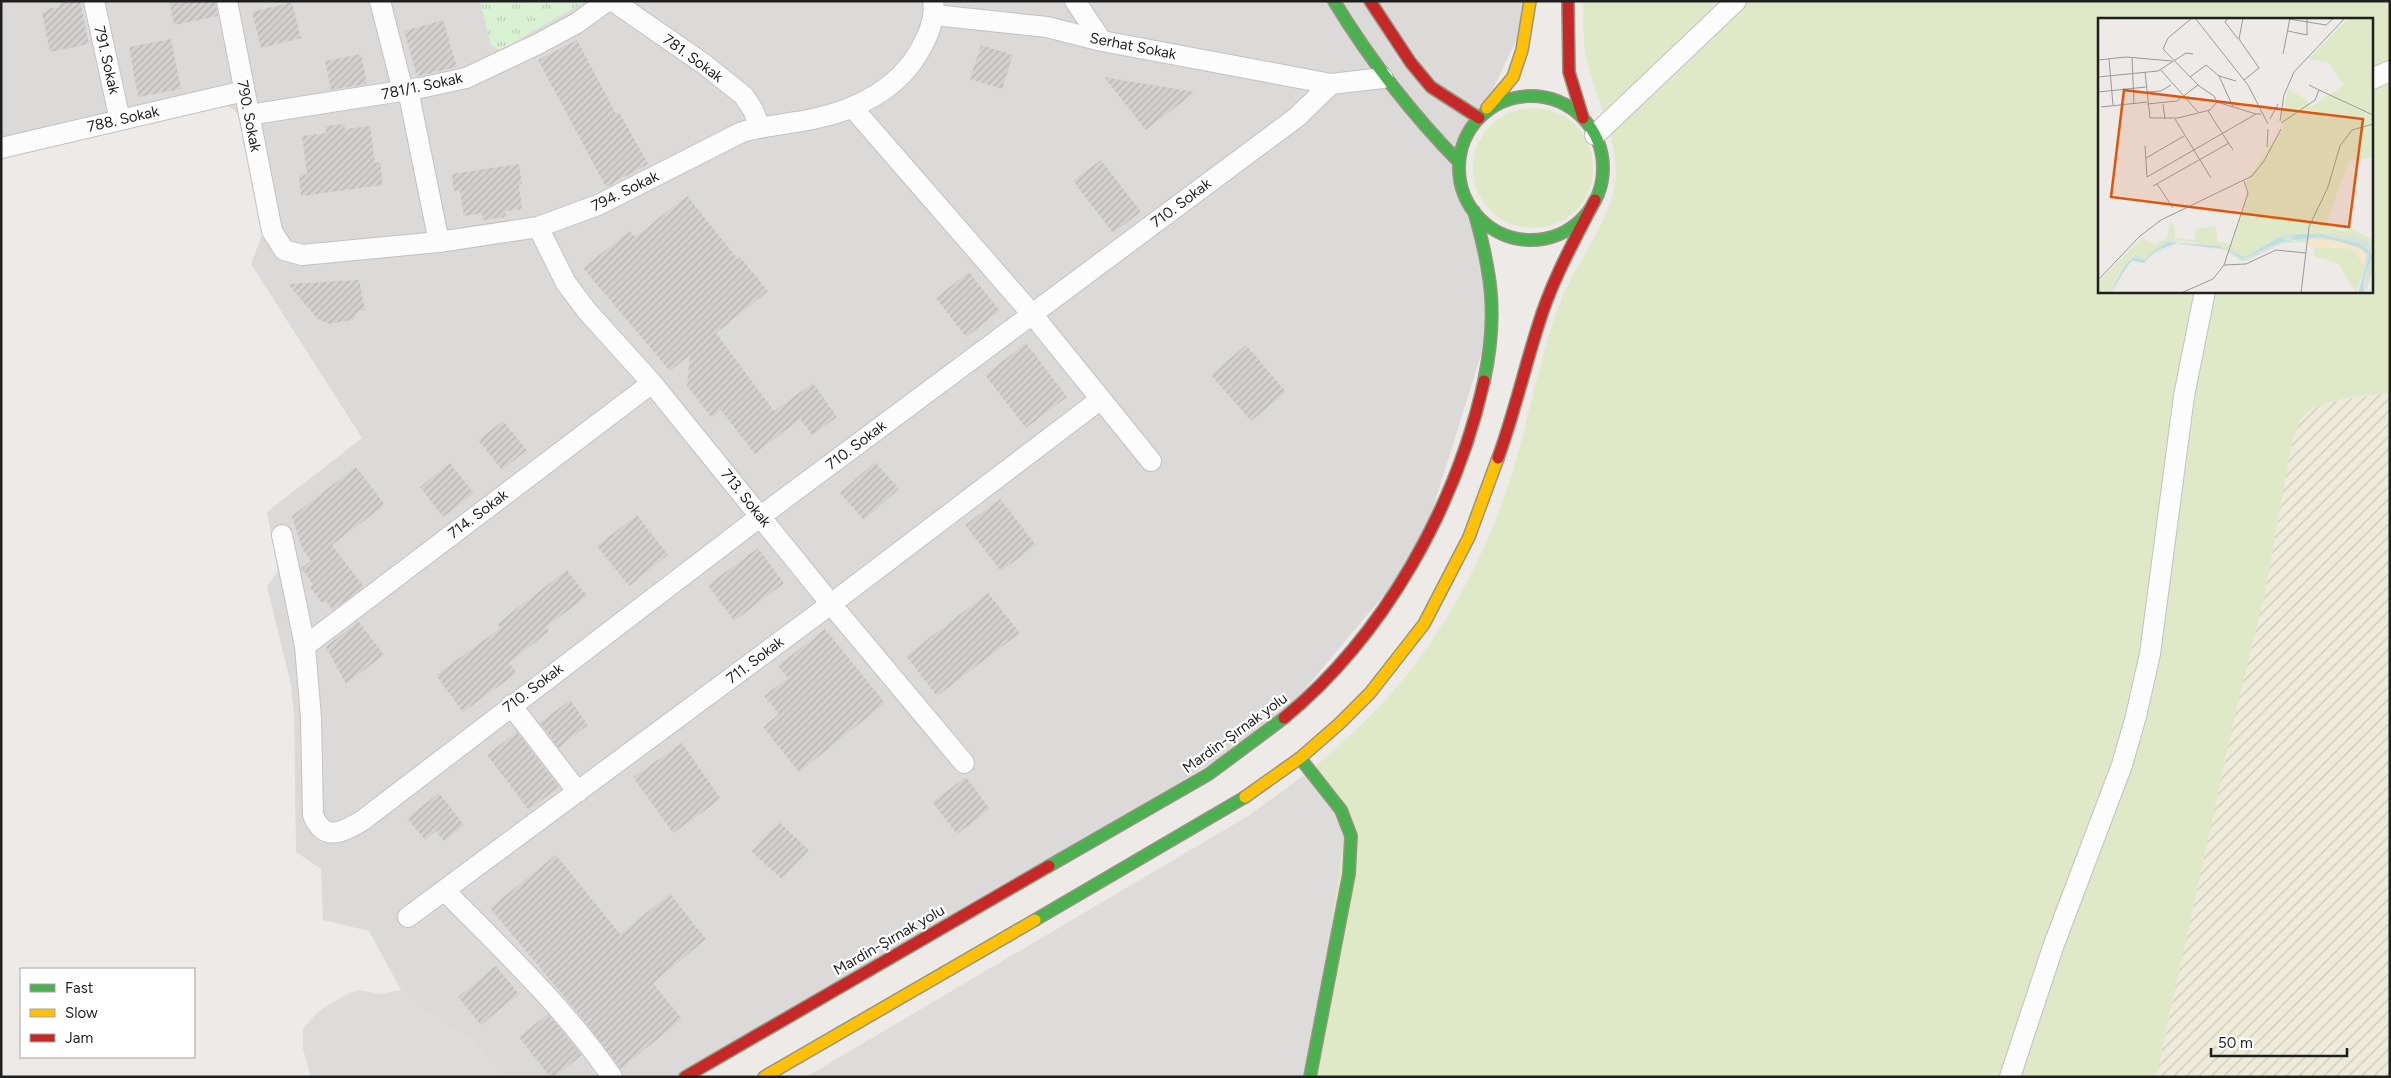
<svg xmlns="http://www.w3.org/2000/svg" width="2391" height="1078" font-family="Figtree,sans-serif">
	<defs>
		<pattern id="farmland-furrows" width="10" height="10" patternUnits="userSpaceOnUse" patternTransform="scale(1.25)"><rect width="10" height="10" fill="#eeebdb"/><path d="M-1 1l2-2M0 10L10 0M9 11l2-2" fill="none" stroke="#ccc9bc"/></pattern>
		<pattern id="park-tufts" width="24" height="20" patternUnits="userSpaceOnUse" patternTransform="scale(1.25)"><rect width="24" height="20" fill="#d9f2d4"/><path d="M3 7l-1-3M5 7V3M7 7l1-3M15 17l-1-3M17 17v-4M19 17l1-3" fill="none" stroke="#bacfb6"/></pattern>
		<pattern id="building-hatch" width="6" height="6" patternUnits="userSpaceOnUse" patternTransform="scale(1.25)"><rect width="6" height="6" fill="#d4d0cf"/><path d="M-1 1l2-2M0 6l6-6M5 7l2-2" fill="none" stroke="#b6b2b1"/></pattern>
	</defs>
	<rect width="100%" height="100%" fill="#edeae8"/>
	<path fill="#dcdad9" d="M1 1H1530L1529 14 1479 118 1469 131 1462 146 1459 162 1460 180 1465 196 1474 211 1493 316 1419 553 1274 726 685 1077H503L472 1041 423 1010 401 990 369 931 323 920 321 869 296 852 294 714 291 685 267 586 278 571 267 512 362 438 251 264 262 235 242 129 239 116 234 110 228 106H218L1 158Z"/>
	<path fill="url(#farmland-furrows)" d="M2390 393V1077H2156L2235 715 2264 597 2293 437 2302 418 2320 405 2339 400Z"/>
	<path fill="#dfe9c8" fill-rule="evenodd" d="M1583 1H2390V393C2365 396 2317 397 2301 419 2298 425 2296 432 2293 437L2264 597 2235 715 2156 1077H1310V771C1334 750 1358 729 1380 706 1438 644 1483 563 1509 483 1528 425 1537 365 1558 308 1572 267 1609 226 1615 183 1620 139 1595 99 1586 57 1583 39 1583 20 1583 1ZM2100 19H2372V291H2100Z
		M1473 168a60 60 0 1 1 120 0a60 60 0 1 1-120 0Z"/>
	<path fill="url(#park-tufts)" d="M480 1H587L500 50 491 45Z"/>
	<path fill="#dddcdb" d="M1310 771 1346 821 1310 1077H806L1248 816Z
		M359 990 380 994 401 990 423 1010 472 1041 503 1077H311L303 1049V1028L319 1011 349 993Z"/>
	<path fill="url(#building-hatch)" d="M80 1 89 44 50 52 42 13 51 8H58L61 2Z
		M169 1H215L218 16 174 25Z
		M292 2 301 38 261 48 252 12Z
		M443 20 457 67 417 76 404 31Z
		M171 39 181 89 138 97 129 47Z
		M577 40 616 114 619 112 648 164 606 187 538 60Z
		M981 45 1013 55 1002 89 970 79Z
		M361 54 367 84 331 90 325 61Z
		M1104 77 1195 92 1146 130Z
		M344 124 345 129 370 126 375 163 380 162 383 185 301 196 299 176 307 174 302 136 326 133 325 126Z
		M1101 160 1141 212 1113 233 1073 181Z
		M519 164 522 184 519 185 522 209 505 211 506 217 483 220 482 213 464 216 460 191H454L452 174Z
		M687 196 738 259 740 257 768 291 716 333 774 411 813 383 837 417 812 435 800 419 755 454 721 410 712 418 687 386 690 355 670 371 583 268 630 231 635 237Z
		M969 272 1000 311 966 337 936 298Z
		M359 280 365 310 359 311 353 320 328 324 317 318 288 284Z
		M1026 343 1067 397 1026 428 985 375Z
		M1246 345 1286 392 1251 421 1211 375Z
		M503 421 527 450 502 470 478 440Z
		M875 462 899 489 864 520 840 493Z
		M450 463 474 493 443 517 420 487Z
		M356 467 385 505 332 545 364 587 333 610 326 601 322 603 310 587 313 584 301 568 311 561 302 549 292 516Z
		M1000 499 1036 545 1001 571 965 525Z
		M637 515 668 555 629 586 597 546Z
		M758 548 784 583 734 621 708 585Z
		M567 570 587 596 546 627 549 631 509 663 517 673 463 712 436 675 501 628 497 624Z
		M988 593 1020 633 937 696 906 656Z
		M358 621 384 655 346 684 326 647Z
		M825 629 885 703 799 772 763 727 779 714 764 696 788 678 778 666Z
		M570 700 588 725 559 748 540 723Z
		M517 732 559 787 529 810 487 755Z
		M682 743 721 799 673 833 633 777Z
		M966 777 990 809 957 834 932 802Z
		M439 793 464 825 444 841 436 831 425 840 407 818Z
		M779 822 809 850 782 879 751 851Z
		M556 855 620 934 670 894 706 939 653 983 682 1019 621 1069 583 1019 490 908Z
		M496 966 519 994 481 1025 458 997Z
		M548 1014 582 1055 554 1077H550L519 1037Z"/>
	<g fill="none" stroke-linecap="round" stroke-linejoin="round">
		<g stroke="#c3c1c0" stroke-width="22">
			<path id="street" d="M94 1 120 120
				M227 1 272 231 284 250 302 255 439 242 538 227 598 205 742 132C766 125 790 124 813 119 857 110 900 88 921 48 929 34 936 18 933 1
				M380 1 403 91
				M613 1 704 64 744 96 753 110 760 127
				M1075 1 1102 41
				M934 15 1047 27 1102 41 1331 84
				M2372 79 2390 71
				M408 90 439 242
				M852 107 1032 314 1151 461
				M249 115 420 88 466 78 538 44 577 23 607 1
				M1595 135 1736 1
				M1 148 244 91
				M538 227 566 283 587 311 652 383 831 604 964 763
				M282 535 305 646 311 718 313 815C324 843 344 832 363 820L761 516 1297 117 1331 84 1383 78
				M305 646 652 383
				M511 705 578 792
				M445 891C503 950 565 1008 612 1077
				M408 917 831 604 1101 399
				M2010 1077 2053 947 2122 765 2136 716 2150 654 2184 396 2205 291"/>
		</g>
		<g stroke="#979580" stroke-width="14">
			<path id="fast" d="M1334 1C1370 60 1411 113 1459 162
				M1459 168a72 72 0 1 1 144 0a72 72 0 1 1-144 0Z
				M1474 211C1492 274 1498 316 1484 381
				M1300 758 1341 810 1351 836 1349 874 1310 1077
				M1049 866 1209 774 1284 718
				M1035 920 1245 797"/>
		</g>
		<g stroke="#979580" stroke-width="14">
			<path id="slow" d="M1487 108 1513 77 1522 50 1530 1
				M1245 797 1300 758 1339 724 1370 693 1424 624 1469 537 1498 458
				M764 1077 1035 920"/>
		</g>
		<g stroke="#979580" stroke-width="14">
			<path id="jam" d="M1370 1 1411 63 1431 87 1479 118
				M1568 1 1569 72 1583 118
				M1498 458C1514 414 1524 370 1538 326 1551 282 1574 241 1595 200
				M1284 718C1384 636 1456 507 1484 381
				M685 1077 1049 866"/>
		</g>
		<use href="#street" stroke="#fcfcfc" stroke-width="20"/>
		<use href="#fast" stroke="#4caf50" stroke-width="11"/>
		<use href="#slow" stroke="#ffc107" stroke-width="11"/>
		<use href="#jam" stroke="#c62828" stroke-width="11"/>
	</g>
	<g text-anchor="middle" dominant-baseline="central" stroke-width="4.5" stroke-linejoin="round" paint-order="stroke">
		<g font-size="15" fill="#1f1f1f" stroke="#fff">
			<text transform="translate(1133 46) rotate(11)">Serhat Sokak</text>
			<text transform="translate(693 58) rotate(36)">781. Sokak</text>
			<text transform="translate(107 60) rotate(77)">791. Sokak</text>
			<text transform="translate(422 86) rotate(-12)">781/1. Sokak</text>
			<text transform="translate(249 116) rotate(79)">790. Sokak</text>
			<text transform="translate(123 119) rotate(-13)">788. Sokak</text>
			<text transform="translate(625 191) rotate(-26)">794. Sokak</text>
			<text transform="translate(1181 203) rotate(-37)">710. Sokak</text>
			<text transform="translate(856 445) rotate(-37)">710. Sokak</text>
			<text transform="translate(746 498) rotate(51)">713. Sokak</text>
			<text transform="translate(478 514) rotate(-37)">714. Sokak</text>
			<text transform="translate(755 660) rotate(-37)">711. Sokak</text>
			<text transform="translate(533 688) rotate(-37)">710. Sokak</text>
			<text transform="translate(1235 733) rotate(-36)">Mardin-Şırnak yolu</text>
			<text transform="translate(889 940) rotate(-30)">Mardin-Şırnak yolu</text>
		</g>
	</g>
	<g transform="translate(2098 18)">
		<rect width="275" height="275" fill="#edeae8"/>
		<path d="M251 0H275V140L251 142 228 207 244 213 252 211 270 219 275 223V236L273 228 266 221 222 215 185 216 146 239 121 227 73 222 54 233 46 241 37 235 23 250 10 275H0V264L44 220 56 227 69 220 72 203 76 205 77 220 97 222V211L117 208 120 224 134 226 150 172 147 165 185 110 184 97 191 71 210 83 213 89 246 67 231 45 210 41ZM217 229H248L258 233 266 248 258 275 240 245 215 238Z" fill="#dfe9c8"/>
		<path d="M222 215 255 218 266 221 273 228 275 248 268 275 266 261 274 240 272 235 258 275 268 240 267 235 240 223 214 221 208 224 185 225 145 244 127 232 81 226 53 236 46 245 34 243 27 250 18 268 12 275 23 253 32 243 36 241 43 244 48 242H42L35 240 32 242 24 250 10 275 23 250 38 235 46 241 54 233 72 222 121 227 146 239 185 216ZM184 218V221L203 222 183 224 146 241 128 231 84 225 49 239 71 224 83 223 128 229 147 239Z" fill="#d6e3d9" fill-rule="evenodd"/>
		<path d="M214 221 240 223 263 231 268 237 266 248 255 231 214 229 206 225Z" fill="#f6e6cc"/>
		<path d="M212 216 223 218 183 224 145 241 128 231 79 225 56 234 46 245 34 242 11 275 29 245 35 240 47 242 55 233 71 224 121 228 147 239 184 218V221L193 222 197 218 193 217ZM272 234 274 240 266 260V274L260 275Z" fill="#bcdee0"/>
		<path fill="none" stroke="#bcdee0" stroke-width="2.5" d="M221 217 260 227 272 235"/>
		<path fill="none" stroke="#9b9998" stroke-width="1" d="M94 0 70 20 65 31 101 68 116 78 119 84M97 0 150 67 170 106M130 0 127 4 140 21M145 0 141 21 161 50 146 62M185 0 228 7 236 0M190 13 209 17V0M185 36 192 0M34 39 36 85M11 41 15 87M0 42 28 39 74 43M62 51 100 94M47 54 52 100H80L112 92 119 84M121 58 135 89M0 59 60 53 88 35 95 36M92 59 108 47 121 58 138 63M221 72 275 97M0 74 48 69M48 74 63 73 73 67M119 84 158 96M49 86 79 83 100 67M65 86 67 101M3 89 49 84M110 93 135 132M77 101 113 160M172 101 180 86M182 103 186 77 196 54 247 0M183 105 217 82 221 72 211 67M47 128 49 159 158 96H163M169 129 170 111M48 140 86 118M59 166 75 190M55 168 131 125M126 247 148 246 178 232 208 235M0 262 42 218 63 202 154 158 166 143 183 111M83 275 115 261 126 247 150 175 146 163M203 275 211 209 230 169 242 128 254 112 275 106"/>
		<path fill="#de560d" fill-opacity="0.15" stroke="#de560d" stroke-width="2.5" d="M26 72 265 101 251 209 13 179Z"/>
		<rect width="275" height="275" fill="none" stroke="#1f1f1f" stroke-width="2.5"/>
	</g>
	<rect width="2391" height="1078" fill="none" stroke="#1f1f1f" stroke-width="5"/>
	<rect x="20" y="968" width="175" height="90" fill="#ffffff" stroke="#a5a5a5"/>
	<rect x="30" y="984" width="25" height="8" fill="#4caf50" stroke="#a5a5a5"/>
	<text x="65" y="993" font-size="15" fill="#1f1f1f">Fast</text>
	<rect x="30" y="1009" width="25" height="8" fill="#ffc107" stroke="#a5a5a5"/>
	<text x="65" y="1018" font-size="15" fill="#1f1f1f">Slow</text>
	<rect x="30" y="1034" width="25" height="8" fill="#c62828" stroke="#a5a5a5"/>
	<text x="65" y="1043" font-size="15" fill="#1f1f1f">Jam</text>
	<path d="M2211 1048v8h136v-8" fill="none" stroke="#1f1f1f" stroke-width="2.5"/>
	<text x="2218" y="1048" font-size="15" fill="#1f1f1f" stroke="#ffffff" stroke-width="4" paint-order="stroke">50 m</text>
</svg>
